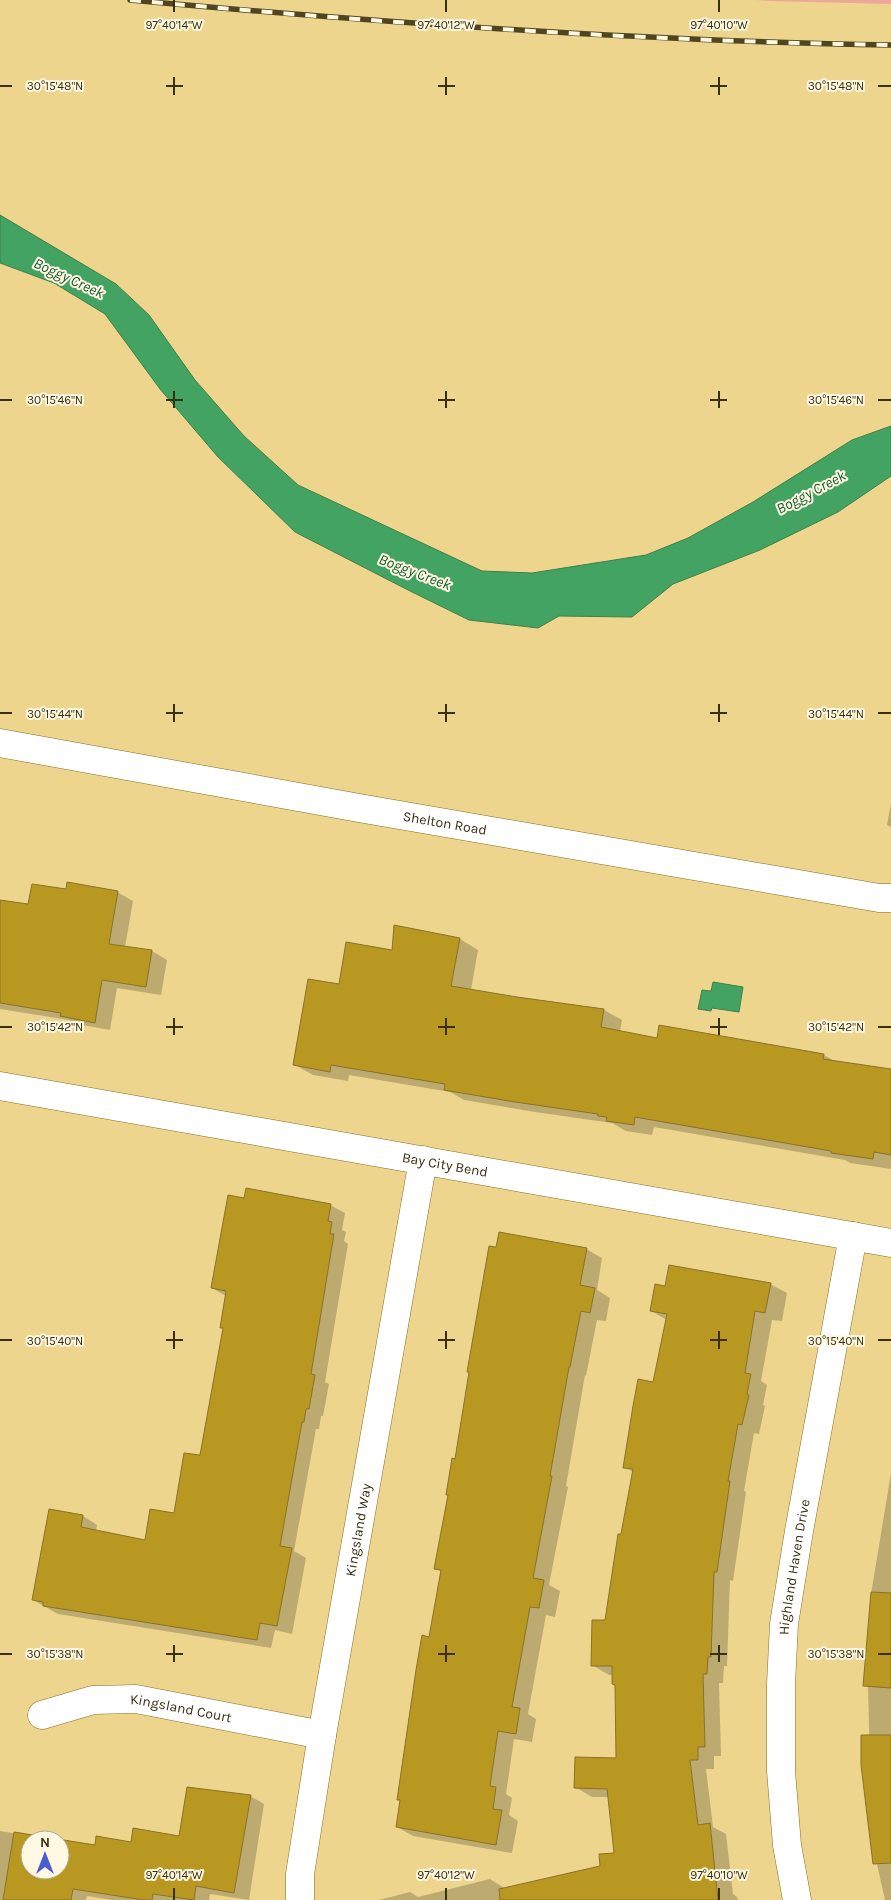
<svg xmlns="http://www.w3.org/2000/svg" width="891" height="1900" font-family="Karla,sans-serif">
	<rect width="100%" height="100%" fill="#edd58d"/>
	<path fill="#eca799" d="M755 0H891V4L770 1Z"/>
	<path fill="#43a363" stroke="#40804a" d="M0 215 116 284 149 315 195 380 244 436 298 485 482 571 532 573 646 555 688 538 753 502 852 440 891 426V476L838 512 760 550 673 584 632 617 559 616 538 628 469 620 410 591 295 532 218 457 160 389 105 314 54 283 0 263Z
		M713 982 743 987 739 1012 712 1008 711 1011 698 1009 702 990 711 991Z"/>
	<path fill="#0003" d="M891 803V827L887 825Z
		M67 891 117 892 133 901 125 947 152 951 167 960 161 995 117 988 110 1030 77 1024 69 1020 0 1009V901L29 906Z
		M460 939 478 950 471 990 604 1010 622 1020 620 1032 658 1039 824 1055 836 1062 891 1070V1169L850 1163 845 1160 654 1127 652 1135 626 1131 612 1123 535 1112 464 1100 450 1092 349 1075 348 1081 313 1075 295 1065 340 985 393 952Z
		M245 1199 330 1205 345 1213 342 1230 346 1232 344 1241 348 1244 325 1382 329 1384 323 1416H321L319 1429H316L294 1551 306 1558 292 1634 275 1630 271 1648 58 1614 33 1600 50 1510 83 1516 97 1525 96 1531 146 1541 175 1514 201 1457 224 1329 221 1327 226 1296 212 1288Z
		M586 1249 602 1258 597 1290 610 1298 606 1321 597 1320 586 1376 585 1375 566 1486 568 1487 549 1585 560 1591 555 1617 546 1615 528 1714 536 1719 532 1742 514 1739 506 1794 512 1798 509 1815 518 1821 512 1853 413 1836 397 1827 442 1572 435 1568 456 1460Z
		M770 1284 787 1293 782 1321 772 1320 761 1381 767 1385 763 1405 765 1406 759 1434 754 1433 744 1491 746 1492 733 1581 730 1580 727 1666H724L723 1683H719L721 1756H714V1769H706L713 1827 726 1834 733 1894 737 1897 738 1900H379L410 1892 418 1897 490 1879 506 1889 601 1867 616 1854 609 1797H592L575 1787 617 1759 616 1686 613 1684V1675H609L592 1665 606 1621 633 1472 624 1467 654 1383 667 1320 651 1311 666 1287Z
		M891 1473V1900H885L872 1842 868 1687 864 1685 871 1594Z
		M250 1796 264 1804 249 1900 210 1894 209 1900H112L87 1896 86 1900H0V1831L55 1840H30V1870H60V1841L96 1847 180 1837Z"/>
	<path fill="#b99821" stroke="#897229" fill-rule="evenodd" d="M67 882 118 891 109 944 152 950 146 987 102 980 95 1023 60 1016 61 1013 0 1003V900L28 904 32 884 66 889Z
		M394 925 460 938 451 986 517 997 604 1009 601 1027 657 1038 659 1025 824 1054 823 1059 891 1069V1155L874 1152 873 1159 831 1153V1151L635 1117 634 1125 606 1121 607 1117 598 1116V1114L515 1102 444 1090 445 1084 331 1065 330 1072 293 1065 308 979 339 984 346 942 392 950Z
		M246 1188 331 1204 328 1221 332 1222 330 1234H334L311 1374 315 1375 309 1409H306L304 1422H302L280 1546 292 1548 277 1626 260 1623 257 1640 43 1606V1602L32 1600 49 1509 83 1515 81 1527 145 1540 150 1509 174 1513 184 1453 200 1455 223 1328H220L226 1291 211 1288 228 1195 244 1198Z
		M499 1232 587 1248 580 1285 595 1288 590 1313 581 1311 570 1367H569L550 1476H552L533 1578 544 1580 539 1608 530 1607 512 1707 520 1708 516 1734 498 1731 490 1786 496 1787 493 1809 502 1810 496 1845 396 1827 400 1800H397L416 1670 422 1635 429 1637 441 1570 434 1569 448 1495H446L452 1458 455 1459 469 1372H467L489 1246 496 1247Z
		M669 1265 771 1283 765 1313 755 1311 745 1373 751 1374 747 1394 749 1395 742 1425 738 1424 728 1481H730L717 1572H714L711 1657H708L707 1674H703L705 1747H698V1760H690L698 1825 710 1823 718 1900H500L499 1889 600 1866 599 1854 614 1853 607 1789 574 1788 575 1757 616 1758 615 1685 612 1684V1666H591L592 1620H605L618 1534H621L633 1469 623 1468 633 1406 638 1379 653 1382 667 1314 650 1311 655 1284 665 1286Z
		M871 1592 891 1593V1688L863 1686Z
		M861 1735H891V1863L873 1864 861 1765Z
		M187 1787 251 1795 234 1893 196 1886 194 1900 153 1894 152 1900H144L73 1889 71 1900H3L14 1832 95 1845 96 1836 131 1842 133 1828 179 1836ZM30 1840H60V1870H30Z"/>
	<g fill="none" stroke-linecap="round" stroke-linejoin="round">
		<g stroke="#866f25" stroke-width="29">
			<g id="minor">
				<path id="s1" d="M0 743 359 808 879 898H891"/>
				<path id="s2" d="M0 1086 891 1243"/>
				<path id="s3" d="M42 1715 93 1700 136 1699 322 1735"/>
				<path id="s4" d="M300 1900V1874L322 1735 423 1160"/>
				<path id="s5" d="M797 1900 787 1845 781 1771V1684L784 1624 799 1531 853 1236"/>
			</g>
		</g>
		<use href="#minor" stroke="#fff" stroke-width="28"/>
		<g stroke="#514521" stroke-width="5.5">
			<path id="rail" d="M130 0C383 23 637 41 891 45"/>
		</g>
		<use href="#rail" stroke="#fff8e2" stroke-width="4" stroke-dasharray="11" stroke-linecap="butt"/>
	</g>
	<path fill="none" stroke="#392f11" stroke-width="2" d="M174 0V12M446 0V12M719 0V12M174 77V95M446 77V95M719 77V95M0 86H12M166 86H183M438 86H455M710 86H727M878 86H891M174 391V408M446 391V408M719 391V408M0 400H12M166 400H183M438 400H455M710 400H727M878 400H891M174 704V722M446 704V722M719 704V722M0 713H12M166 713H183M438 713H455M710 713H727M878 713H891M174 1018V1035M446 1018V1035M719 1018V1035M0 1027H12M166 1027H183M438 1027H455M710 1027H727M878 1027H891M174 1331V1349M446 1331V1349M719 1331V1349M0 1340H12M166 1340H183M438 1340H455M710 1340H727M878 1340H891M174 1645V1662M446 1645V1662M719 1645V1662M0 1654H12M166 1654H183M438 1654H455M710 1654H727M878 1654H891M174 1888V1900M446 1888V1900M719 1888V1900"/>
	<g text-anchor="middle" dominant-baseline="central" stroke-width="4" stroke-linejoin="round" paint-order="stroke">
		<g font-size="14" fill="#392f11" stroke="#fff8e2">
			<text stroke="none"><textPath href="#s1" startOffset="452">Shelton Road</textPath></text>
			<text stroke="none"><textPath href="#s2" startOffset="452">Bay City Bend</textPath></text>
			<text stroke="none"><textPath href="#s4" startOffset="375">Kingsland Way</textPath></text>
			<text stroke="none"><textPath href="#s5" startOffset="335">Highland Haven Drive</textPath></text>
			<text stroke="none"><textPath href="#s3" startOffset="142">Kingsland Court</textPath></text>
		</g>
		<g font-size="15" font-style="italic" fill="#155b30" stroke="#fff8e2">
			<text transform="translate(69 278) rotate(25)">Boggy Creek</text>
			<text transform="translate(811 492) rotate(-28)">Boggy Creek</text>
			<text transform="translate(415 572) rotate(21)">Boggy Creek</text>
		</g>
	</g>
	<g font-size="12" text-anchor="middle" fill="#392f11" stroke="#fff8e2" stroke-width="4" stroke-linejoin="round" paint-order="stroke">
		<text x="174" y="29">97°40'14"W</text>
		<text x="446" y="29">97°40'12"W</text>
		<text x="719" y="29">97°40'10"W</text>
		<text x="55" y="90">30°15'48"N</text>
		<text x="836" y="90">30°15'48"N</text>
		<text x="55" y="404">30°15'46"N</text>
		<text x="836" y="404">30°15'46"N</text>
		<text x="55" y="718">30°15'44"N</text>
		<text x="836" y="718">30°15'44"N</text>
		<text x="55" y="1031">30°15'42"N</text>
		<text x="836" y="1031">30°15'42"N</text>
		<text x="55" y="1345">30°15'40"N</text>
		<text x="836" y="1345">30°15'40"N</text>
		<text x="55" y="1658">30°15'38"N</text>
		<text x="836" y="1658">30°15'38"N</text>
		<text x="174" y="1879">97°40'14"W</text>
		<text x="446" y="1879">97°40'12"W</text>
		<text x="719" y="1879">97°40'10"W</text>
	</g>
	<g transform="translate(45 1855)"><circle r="24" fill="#fff8e2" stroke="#b0a88e"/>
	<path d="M0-4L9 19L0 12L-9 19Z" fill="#495cd0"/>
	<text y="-8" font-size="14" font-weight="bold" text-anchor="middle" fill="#392f11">N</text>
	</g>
</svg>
